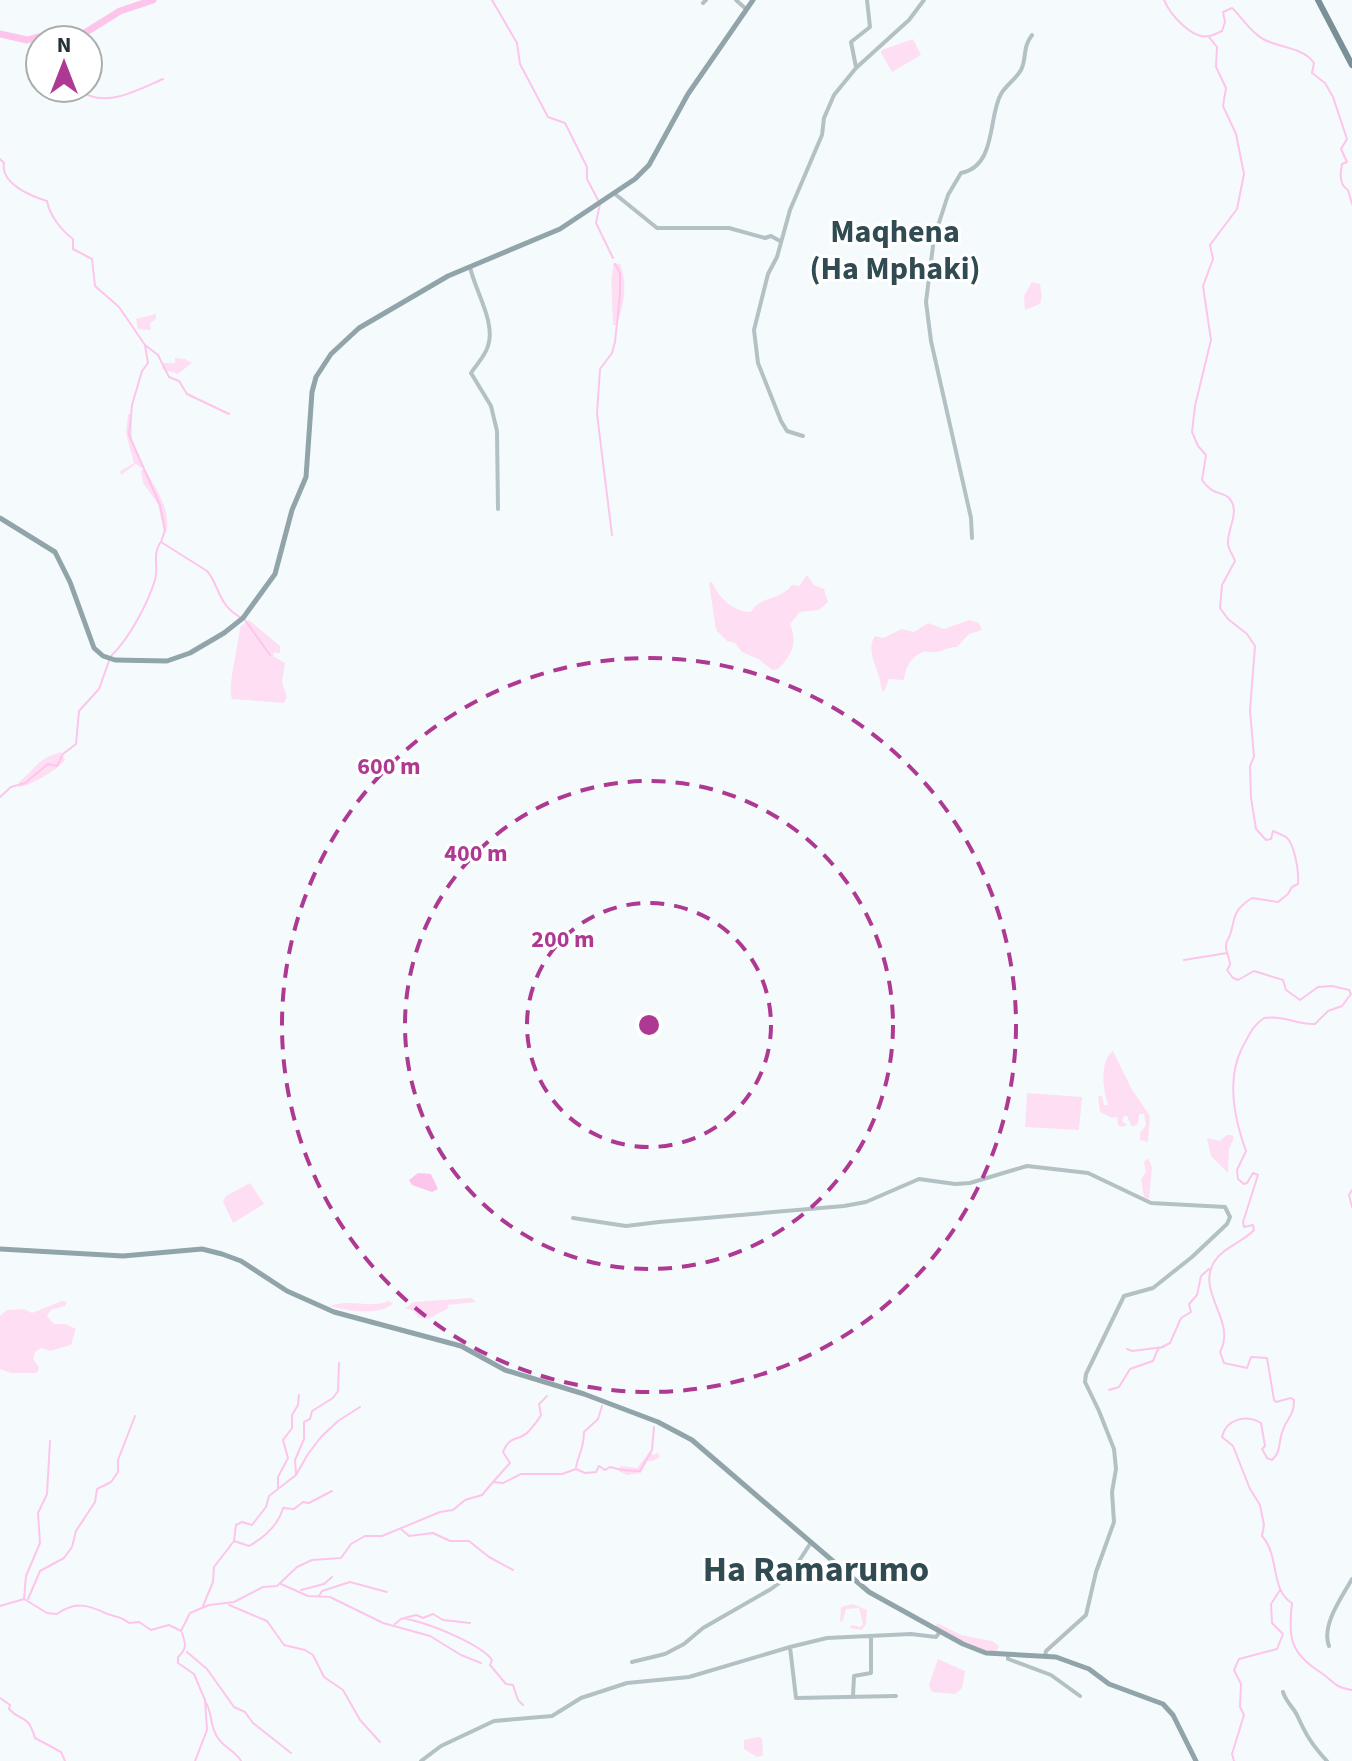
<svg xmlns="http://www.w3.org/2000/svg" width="1352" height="1761" font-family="'Source Sans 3',sans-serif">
	<rect width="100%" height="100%" fill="#f5fbfd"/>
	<path fill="#fedef3" d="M913 39 921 55 892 72 881 53 882 50Z
		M614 263 620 264C628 284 624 304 617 325H613C613 304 609 283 614 263Z
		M1032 282 1040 284 1042 296 1040 304 1025 310 1024 296Z
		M156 314V319L150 323 151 330 138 329 136 319Z
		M175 358 185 359 192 363 178 374 162 369 164 363H175Z
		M128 414H132V440L144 467 141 468 136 464 121 475 120 471 134 463 126 434Z
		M144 468C155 487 172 510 166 532L164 533 158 504 143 483 141 471Z
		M807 575 814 585 824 589 828 602 819 610 800 612 790 624C798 643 792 655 778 669L772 670 760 660 742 652 735 643 727 641 716 630 709 583 712 582C718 597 734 612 751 612 761 595 780 601 792 585L799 586Z
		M249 620 280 646V653H274L273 656 285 663 282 682 287 697 284 703 232 699C227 687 239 644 240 627Z
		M969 620 979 623 982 630 969 634 957 647C949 647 945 650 937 652 932 653 927 651 923 652 911 656 905 669 904 680L889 679 884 692 881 688C881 671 864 652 875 636L883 638 902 629 914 632 928 623 944 629Z
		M61 752 65 760C59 769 29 787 19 787V782C38 767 35 760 61 752Z
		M1113 1051 1131 1088 1150 1116 1148 1142 1140 1140V1133L1146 1125 1144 1114H1139L1138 1124 1132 1127 1127 1116H1124L1122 1121 1127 1125 1122 1127 1118 1125 1117 1117 1112 1118 1100 1112 1098 1096H1102L1104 1105H1108C1103 1091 1099 1061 1113 1051Z
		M1027 1093 1082 1097 1079 1130 1025 1127Z
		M1227 1135H1232L1234 1138 1229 1149 1228 1173 1211 1156 1207 1138 1220 1141Z
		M1148 1158 1152 1167 1149 1199 1144 1197 1141 1179 1146 1172 1144 1162Z
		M250 1183 264 1204 233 1223 223 1202 226 1196Z
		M471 1298 476 1302 447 1305 449 1308 428 1319 418 1317 414 1311 405 1308 414 1302Z
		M62 1301 67 1302 65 1306 51 1310 47 1316 54 1324H66L76 1329 71 1345 50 1351 41 1348 35 1352 33 1359 39 1367 37 1373H11L0 1369V1316L7 1310 24 1309 32 1313Z
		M389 1301 393 1304C377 1316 348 1311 330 1306 350 1298 370 1309 389 1301Z
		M650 1451 653 1455 658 1453 660 1457 653 1461H647L641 1473 627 1475 618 1471 621 1466 637 1468Z
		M853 1604 867 1610 866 1624 862 1630 849 1628 852 1625 860 1627 863 1624 859 1608 846 1609 843 1620 840 1622 841 1607Z
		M937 1623 961 1635 992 1641 999 1646 997 1651C977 1653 952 1637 935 1628Z
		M938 1659 965 1671 962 1688 955 1694 932 1692 929 1685Z
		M759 1737 762 1739 763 1755 757 1757 744 1749V1740Z"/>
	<path fill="#fdc5eb" d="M418 1173 431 1174 438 1189 432 1192 412 1185 409 1180Z"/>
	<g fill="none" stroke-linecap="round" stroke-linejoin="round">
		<path stroke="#fdc5eb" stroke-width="2" d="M492 0 517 43 520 64 548 117 565 123 587 167V179L600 204 596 223 613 258
			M1164 0C1170 14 1192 40 1209 36 1214 35 1218 33 1222 31L1225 22 1223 12 1232 8C1242 17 1250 32 1263 39 1279 48 1303 47 1314 63L1312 73 1325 83 1333 97 1347 139 1341 149 1347 162 1342 164C1340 173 1339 185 1348 190L1352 204
			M1209 37 1217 47 1216 67 1226 88 1223 106 1236 134 1244 174 1237 209 1210 245 1213 259 1203 286 1211 340 1195 406 1192 432 1198 446 1206 455 1202 480C1213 496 1222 491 1229 498 1241 511 1227 529 1228 543 1228 550 1233 554 1235 561L1222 585 1220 608 1228 619 1247 634 1255 646 1250 710 1254 757 1250 766 1251 798 1256 829 1266 840 1271 839 1273 831C1278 833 1282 835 1286 837 1295 844 1299 873 1298 884L1292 887 1288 894 1278 902 1252 898C1232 911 1236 916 1230 935 1228 941 1226 939 1226 947 1226 952 1230 959 1230 965L1227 970 1233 978 1238 980 1254 971 1283 980 1286 990 1300 1000 1318 987 1332 986 1349 990 1351 994 1342 1006 1328 1011 1315 1024C1297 1025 1284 1015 1264 1018 1252 1026 1249 1036 1242 1048 1226 1080 1234 1118 1246 1151L1237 1170 1238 1179 1244 1184 1247 1183 1253 1173 1258 1175 1243 1222 1244 1227 1253 1225 1254 1230C1243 1242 1222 1248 1214 1262 1196 1293 1237 1321 1220 1352L1224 1363 1247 1368 1251 1357 1267 1358 1274 1400 1276 1402 1291 1398 1294 1400C1294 1417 1287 1417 1283 1430 1278 1441 1282 1451 1272 1460L1267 1458 1262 1449 1265 1446 1261 1423C1246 1414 1226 1419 1222 1437L1233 1446 1250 1489 1260 1505 1264 1525 1262 1536C1280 1556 1270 1590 1292 1603 1288 1637 1290 1653 1320 1672 1334 1681 1333 1687 1352 1690
			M75 40V39
			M77 88C103 111 137 90 163 79
			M0 159 4 163C0 183 30 196 47 201 50 216 61 230 73 239V249L92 259 95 286 119 307 145 345 158 355 169 377 179 381 187 394 229 414
			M145 345 148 363 142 371 132 405 129 435 160 505 165 530 161 542 207 571C220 586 217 604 240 617
			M612 535 597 414 600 369 612 353 615 342 620 295V273L615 264
			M245 620 270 655
			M111 656C129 639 148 603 155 580 159 567 152 556 160 543
			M0 797 11 787 25 783 48 764 57 766 63 754 76 744 79 711 99 689 109 661
			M1184 960 1227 953
			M1352 1190 1349 1195 1352 1207
			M1127 1349 1132 1351 1164 1347
			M1109 1390 1119 1387 1130 1369 1153 1361 1158 1349 1170 1343 1181 1318 1191 1312 1189 1304 1197 1295 1201 1276 1209 1269
			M576 1467C579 1452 584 1449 584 1432L598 1419 602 1406
			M296 1474 295 1460 304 1439V1422L310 1419 312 1411 333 1398 338 1391 339 1363
			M493 1482 510 1463 503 1452C510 1434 519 1442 529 1431 532 1427 538 1421 541 1415L539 1404 547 1396
			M278 1488V1477L288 1458 283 1440 292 1428V1415L298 1405 299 1395
			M401 1529 409 1536 433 1533 450 1541H469L489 1557 513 1570
			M234 1541 249 1546C265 1537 278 1526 283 1508L294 1509 303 1502 309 1503 332 1491
			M281 1584 308 1596 330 1597 383 1623 430 1636 461 1655 481 1663
			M301 1590 324 1584 332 1577
			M319 1596 322 1591 350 1582 387 1592
			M24 1599 26 1576 40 1543 38 1513 47 1494 50 1441
			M28 1599 40 1571 64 1558 72 1547 76 1531 95 1502 97 1489 111 1482 118 1472V1460L135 1416
			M229 1605 267 1621 284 1645 305 1650 313 1655 324 1677 343 1690 360 1720 380 1742
			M0 1606 24 1599 47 1613 57 1614C74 1602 87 1604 105 1613 114 1617 121 1616 129 1623L139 1622 151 1630 169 1625 181 1631 190 1613 209 1605 234 1602 263 1587 277 1586 297 1567 312 1560 341 1558 351 1544 365 1536H382L440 1512 453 1510 465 1500 482 1495 493 1482 503 1483 521 1474H562L576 1469 585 1473 596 1472 599 1466 605 1470 610 1467C620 1470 631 1471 640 1471L652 1450 654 1427
			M203 1606 213 1582 214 1567 234 1541 236 1525 242 1522 252 1525 266 1507 269 1496 296 1475 308 1454 321 1437 338 1421 360 1407
			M406 1619C426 1622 481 1644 492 1660L490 1665 506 1684 513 1685 518 1700 523 1705
			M395 1624 401 1619 416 1615 423 1618 433 1614 443 1620 470 1623
			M182 1633C186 1644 187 1649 178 1657V1663L194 1674 205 1700 207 1730 195 1761
			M187 1652 207 1669 234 1707 245 1712 253 1723 291 1753
			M0 1698 10 1705 9 1709C23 1724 27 1712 35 1738L61 1752 65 1761
			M205 1701C213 1713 209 1726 218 1738 224 1748 236 1751 241 1761
			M1234 1761 1232 1754 1244 1715 1240 1707 1241 1684 1234 1670 1239 1659 1277 1649 1283 1634 1272 1623 1271 1604 1280 1590"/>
		<path stroke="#fdc5eb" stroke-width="7" d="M0 34 27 40 45 35 75 39 120 11 153 0"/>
		<path stroke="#b3c0c4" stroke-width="4" d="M736 0 746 9
			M703 3 706 0
			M856 67 851 42 870 27 867 0
			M615 194 657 228H729L765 238 771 236 780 241
			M470 267C475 291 496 322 488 346 485 356 477 364 471 373L491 406 497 431 498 509
			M803 436 787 431 781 421 758 363 754 330 768 274 777 257 790 210 822 135 824 118 834 95 856 68 909 20 924 0
			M972 538 971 518 931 341 926 302 934 238 948 195 961 173C997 166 988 116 1001 94 1006 85 1016 79 1021 70 1027 58 1022 48 1032 35
			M573 1218 626 1226 659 1222 844 1206 866 1202 919 1179 955 1184 970 1183 1027 1166 1088 1173 1151 1203 1225 1207 1230 1217 1227 1224 1192 1257 1153 1288 1124 1296 1086 1374 1085 1382 1099 1411 1114 1449 1116 1469 1112 1492 1114 1522 1096 1572 1086 1615 1046 1651 1045 1656
			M1329 1646C1321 1625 1342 1597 1352 1579
			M790 1647 796 1698 896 1696
			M1008 1654V1659L1051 1675 1080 1696
			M632 1662 665 1654 684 1644 703 1628 771 1589 790 1575 810 1544
			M1283 1692C1286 1702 1293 1707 1297 1715 1306 1735 1312 1745 1327 1761
			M853 1696 854 1676 871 1673V1636
			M421 1761 441 1746 494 1721 552 1716 581 1698 627 1683 689 1677 790 1647 827 1638 911 1634 936 1637 939 1633"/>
		<path stroke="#91a4a9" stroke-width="5" d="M0 518 55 552 70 582 94 648 103 656 115 660 167 661 190 653 224 633 243 618 275 574 292 510 306 477 312 392 316 377 331 354 359 328 448 276 560 229 635 179 649 165 688 94 753 0
			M0 1249 123 1256 202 1249 222 1254 241 1261 287 1291 334 1312 461 1346 505 1370 584 1394 658 1422 692 1440 869 1592 963 1644 986 1653 1056 1657 1089 1669 1109 1684 1163 1704 1173 1715 1196 1761"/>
		<path stroke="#789096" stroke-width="6" d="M1318 0 1352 65"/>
	</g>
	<g fill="none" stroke="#ae3992" stroke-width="4" stroke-dasharray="14 10">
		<circle cx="649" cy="1025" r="122"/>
		<circle cx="649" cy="1025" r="244"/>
		<circle cx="649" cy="1025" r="367"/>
	</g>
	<g text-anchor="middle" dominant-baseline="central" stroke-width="6" stroke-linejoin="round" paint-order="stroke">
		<g font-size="32" font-weight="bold" fill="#314b52" stroke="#fff">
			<text x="895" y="232">Maqhena<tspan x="895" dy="37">(Ha Mphaki)</tspan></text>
		</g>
		<g font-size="36" font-weight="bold" fill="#314b52" stroke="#fff">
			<text x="816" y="1569">Ha Ramarumo</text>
		</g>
	</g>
	<circle cx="649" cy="1025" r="12" fill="#ae3992" stroke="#fff" stroke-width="4"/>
	<g font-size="24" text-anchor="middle" font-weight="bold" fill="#ae3992" stroke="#fff" stroke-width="6" stroke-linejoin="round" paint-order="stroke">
		<text x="389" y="774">600 m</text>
		<text x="476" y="861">400 m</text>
		<text x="563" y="947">200 m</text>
	</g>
	<g transform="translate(64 64)"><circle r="38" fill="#ffffff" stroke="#a8adae" stroke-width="2"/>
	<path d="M0-6L14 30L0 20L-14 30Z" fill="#ae3992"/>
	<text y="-12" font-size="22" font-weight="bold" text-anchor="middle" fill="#253134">N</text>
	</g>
</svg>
